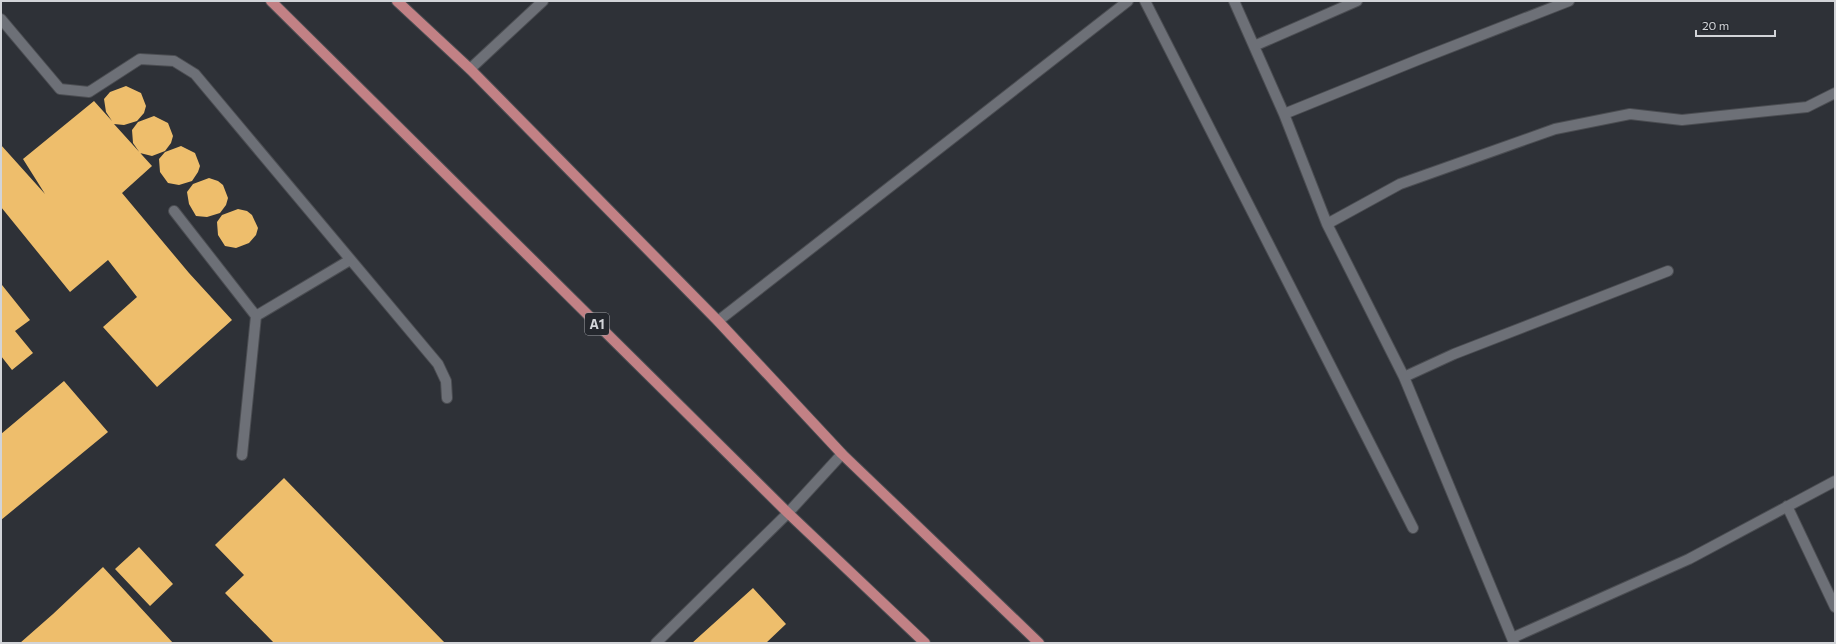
<svg xmlns="http://www.w3.org/2000/svg" width="1836" height="644" font-family="Commissioner,sans-serif">
	<rect width="100%" height="100%" fill="#2e3137"/>
	<path fill="#eebe6c" d="M126 86 141 93 146 106 144 113 137 121 124 125 114 124 152 166 122 193 189 273 232 320 157 387 103 327 137 297 108 260 70 292 1 207V145L45 194 23 159 94 101 112 121 106 112 104 99 110 92Z
		M154 116 168 123 173 136 171 143 165 151 152 156 140 153 133 143 132 130 138 122Z
		M181 146 195 153 200 166 198 172 192 181 179 185 168 183 160 172 159 159 165 152Z
		M209 178 218 181 223 185 228 198 226 205 220 213 207 217 196 216 189 204 187 192 193 184Z
		M238 209 247 211 252 215 258 228 256 235 249 243 236 248 225 246 218 235 217 222 222 215Z
		M2 285 30 320 15 331 33 353 12 370 1 356Z
		M64 381 108 432 1 520V434Z
		M284 478 445 643H274L225 593 244 575 215 545Z
		M139 547 173 584 150 606 115 569Z
		M103 567 173 643H20L53 614Z
		M753 588 786 624 766 643H692Z"/>
	<g fill="none" stroke-linecap="round" stroke-linejoin="round">
		<g stroke="#4b4d52" stroke-width="12">
			<path id="service" d="M1 19 60 89 89 92 140 59 174 61 195 74 438 364 446 381 447 398
				M174 211 256 316 242 455
				M256 316 350 260"/>
		</g>
		<g stroke="#4b4d52" stroke-width="12">
			<path id="minor" d="M1145 1 1413 528
				M1234 1 1284 114 1327 224 1404 377 1514 643
				M1254 46 1357 1
				M470 69 543 1
				M1284 114 1420 59 1569 1
				M1327 224 1400 184 1555 129 1630 114 1682 120 1807 107 1835 93
				M718 321 1128 1
				M1404 377 1454 354 1668 271
				M1787 506 1835 607
				M1512 638 1689 559 1835 481
				M656 643 788 513 842 454"/>
		</g>
		<g stroke="#4b4d52" stroke-width="12">
			<path id="primary" d="M271 1 788 513 925 643
				M397 1 470 69 718 321 842 454 1039 643"/>
		</g>
		<use href="#service" stroke="#6d7077" stroke-width="10"/>
		<use href="#minor" stroke="#6d7077" stroke-width="10"/>
		<use href="#primary" stroke="#c28185" stroke-width="10"/>
	</g>
	<g text-anchor="middle" dominant-baseline="central" stroke-width="4" stroke-linejoin="round" paint-order="stroke">
		<rect fill="#24272d" stroke="#9ea0a5" stroke-width="1" x="585" y="313" width="24" height="22" rx="3"/>
		<g font-size="13" font-weight="bold" fill="#d2d4d8">
			<text x="597" y="324">A1</text>
		</g>
	</g>
	<rect width="1836" height="644" fill="none" stroke="#d2d4d8" stroke-width="4"/>
	<path d="M1696 30v6h79v-6" fill="none" stroke="#d2d4d8" stroke-width="2"/>
	<text x="1702" y="30" font-size="12" fill="#d2d4d8" stroke="#24272d" stroke-width="3" paint-order="stroke">20 m</text>
</svg>
